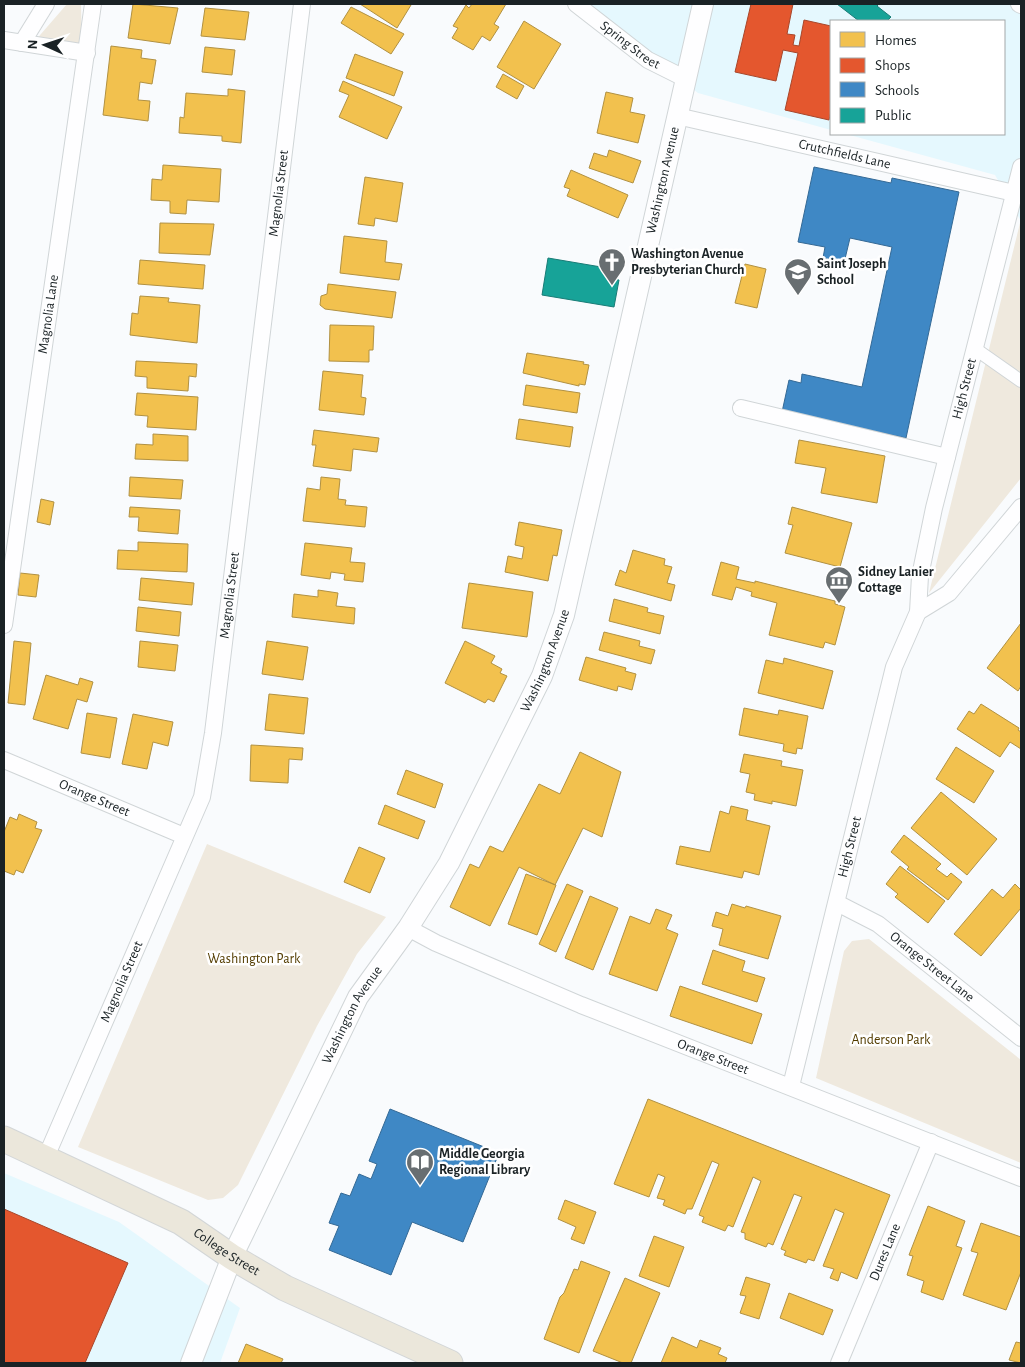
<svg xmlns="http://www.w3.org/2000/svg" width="1025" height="1367" font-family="'Alegreya Sans',sans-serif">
	<rect width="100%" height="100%" fill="#f9fbfd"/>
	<path fill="#e5f8fe" d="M588 4H1021V221L995 175 846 134H1004V21H831V130L698 93Z
		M4 1173 119 1222 240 1308 220 1363H4Z"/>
	<path fill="#efe9de" d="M67 4H81L82 49 34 42Z
		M1021 219V478L929 593Z
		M207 844 386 917 357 954 317 1026 238 1185 223 1198 208 1200 78 1147Z
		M869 939 1021 1060V1163L816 1078 844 951 852 941Z"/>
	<path fill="#f2c14e" stroke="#b19142" d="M133 4 178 8 170 44 128 38Z
		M360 4H409L411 5 397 28Z
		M472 4H506L494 24 499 27 490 41 482 36 473 50 452 38 458 28 453 26 466 5 469 8Z
		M351 7 404 34 391 54 341 23Z
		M205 8 249 12 245 40 201 36Z
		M524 21 561 44 534 89 497 67Z
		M111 46 142 50 141 58 156 60 152 84 140 82 138 100 150 101 148 121 103 115Z
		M205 47 235 50 232 75 202 72Z
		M355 54 403 72 394 96 346 78Z
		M503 74 524 86 517 99 496 87Z
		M343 81 402 107 387 139 339 117 349 95 339 91Z
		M228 89 245 91 241 143 222 141V136L179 133 180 117 184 118 186 93 228 96Z
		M606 92 633 98 630 112 645 115 638 143 597 133Z
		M609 150 641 161 633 183 589 168 594 153 607 157Z
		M163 165 221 169 219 202 187 200 186 214 170 213V201L151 200 152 179 162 180Z
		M571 170 628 195 618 218 567 196 570 189 564 187Z
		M365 177 403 183 397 222 375 218 374 226 358 224Z
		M160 223 214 224 210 255 159 253Z
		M344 236 387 241 385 262 402 264 399 280 340 273Z
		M140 260 205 265 203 289 138 284Z
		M745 264 766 269 757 308 735 303Z
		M328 284 396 292 392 318 325 309 320 305 321 296 327 294Z
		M140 296 169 298 168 302 200 305 197 343 130 335 132 313 138 314Z
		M330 325 374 326 373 350H369V362L329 361Z
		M527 353 584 362 583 364 589 365 585 385 579 384V386L523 373Z
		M136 361 197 364 196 377 189 376 188 391 147 388V377L135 376Z
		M323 371 363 375 361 397 366 398 364 415 319 410Z
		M526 385 580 393 577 413 523 405Z
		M137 393 198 397 196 430 147 427 148 416 135 415Z
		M519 419 573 427 570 447 516 439Z
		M314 430 379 438 377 452 353 449 351 471 313 466 316 445H312Z
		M153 434 188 436V461L135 459 136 444 153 445Z
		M799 440 885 456 877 503 821 493 826 468 795 463Z
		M130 477 183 480 181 499 129 496Z
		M321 477 340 479 338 499 346 500 345 505 367 507 365 527 303 521 307 488 320 490Z
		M41 499 54 502 50 525 37 522Z
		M130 507 180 510 178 534 138 531 139 517H129Z
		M792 507 852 523 840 567 785 553 793 525 788 524Z
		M519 522 562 530 557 556 553 555 548 581 505 572 508 556 522 559 524 547 515 545Z
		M138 542 188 544 187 572 117 569 118 550 138 551Z
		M305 543 352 548 350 562 365 563 363 582 344 580 345 574 331 572 330 579 301 575Z
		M633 550 665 559 664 565 672 567 667 583 675 585 671 601 615 585 620 570 626 573Z
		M721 562 739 567 736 579 755 583V581L835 601V604L845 607 835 645 825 642 823 648 769 635 777 603 751 596 752 592 736 587 732 600 712 595Z
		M20 573 39 575 36 597 18 595Z
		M141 578 194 583 192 605 139 600Z
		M469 583 533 592 527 637 462 628Z
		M318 590 338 593 336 606 355 608 354 624 292 617 294 594 318 597Z
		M614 599 648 608 647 612 664 616 660 634 609 621Z
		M138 607 181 612 179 636 136 631Z
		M1021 623V686L1018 691 987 668Z
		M604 632 640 641 639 646 655 650 651 664 599 650Z
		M14 641 31 643 25 705 8 703Z
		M140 641 178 645 175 671 138 667Z
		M267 641 308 647 303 680 262 674Z
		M465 641 495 656 491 663 502 669 500 673 507 676 494 702 488 699 485 703 445 683Z
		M586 657 626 668 625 671 636 674 632 690 618 686 617 691 579 680Z
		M784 658 833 671 823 709 758 693 766 660 783 664Z
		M46 675 78 685 80 678 93 682 87 702 77 699 68 729 33 719Z
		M269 694 308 698 304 734 265 730Z
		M981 704 1019 728 1018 730 1021 732V749L1010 742 1000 757 957 729 969 711 974 714Z
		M744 708 778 715 779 710 808 716 802 749 797 748 796 754 783 751 784 744 739 735Z
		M87 713 117 718 110 758 81 753Z
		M133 714 173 722 168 746 153 742 147 769 122 764Z
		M251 745 303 748 302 760 289 759 288 783 250 781Z
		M956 747 994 771 974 803 936 779Z
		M580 752 621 772 602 837 583 828 555 885 519 867 490 926 450 907 470 864 479 868 490 846 503 852 539 784 560 794Z
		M744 754 782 761 781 766 803 770 796 806 772 801V804L754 800 755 794 746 792 750 774 740 772Z
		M406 770 443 784 435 808 397 794Z
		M941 792 997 839 967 875 911 828Z
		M385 805 425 821 418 839 378 824Z
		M731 806 748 810 746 820 770 826 759 875 744 871 742 878 676 864 680 846 710 852 720 811 729 814Z
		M19 814 37 822 35 828 42 830 23 873 16 870 14 875 4 871V832L10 817 17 820Z
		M904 835 941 864 936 869 947 877 951 873 962 882 948 900 907 869 909 867 891 852Z
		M359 847 385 858 370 893 344 882Z
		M900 866 945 901 928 923 895 897 898 894 886 884Z
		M526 874 556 885 537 935 508 924Z
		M567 884 583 891 556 952 539 944Z
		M1015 884 1021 890V908L981 956 954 934 992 889 1003 898Z
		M590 896 618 908 593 970 565 958Z
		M732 904 745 908 746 906 781 916 768 959 719 945 723 929 712 926 716 912 728 916Z
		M656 909 672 915 666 929 678 934 657 991 609 974 630 916 650 924Z
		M713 950 745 961 742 971 765 978 757 1002 702 984Z
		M680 986 762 1014 752 1044 670 1016Z
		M648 1099 890 1195 857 1279 841 1272 838 1281 830 1278 834 1269 823 1266 844 1213 835 1209 814 1261 808 1259 806 1263 784 1255 786 1251 781 1249 802 1197 794 1194 773 1245 768 1243 766 1247 745 1239V1233L741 1232 761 1181 753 1177 733 1227 728 1225 725 1231 702 1222 704 1217 699 1215 719 1164 712 1161 692 1209H687L685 1214 663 1205 665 1200 657 1198 665 1177 658 1174 649 1197 614 1184Z
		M565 1200 596 1212 584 1244 571 1239 576 1227 558 1219Z
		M928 1206 965 1221 956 1246 962 1248 943 1300 921 1292 924 1281 907 1275 913 1256 909 1255Z
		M981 1223 1021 1237V1272L1006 1310 963 1295 978 1253 971 1251Z
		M654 1236 684 1247 669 1287 639 1276Z
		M581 1261 610 1272 579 1353 544 1339 560 1297 564 1293 574 1269 578 1270Z
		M746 1277 770 1284 759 1319 740 1313 746 1296 740 1295Z
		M625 1278 660 1293 631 1363H623L593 1351Z
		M789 1293 833 1310 823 1335 780 1318Z
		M672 1337 697 1348 700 1340 721 1348 718 1354 727 1358 725 1363H661Z
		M1016 1342 1021 1343V1363L1009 1360Z
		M246 1344 283 1359 281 1363H238Z"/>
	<path fill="#e4572e" stroke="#a7472b" d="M751 4H793L787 34 795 35 793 45 799 46 804 20 831 26V111L829 120 785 110 798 53 783 50 776 81 735 72Z
		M4 1209 128 1263 85 1363H4Z"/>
	<path fill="#3f88c5" stroke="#346995" d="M814 167 891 183 892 178 959 192 906 438 782 412 789 380 801 383 802 374 862 387 892 247 850 238 844 263 823 258 825 247 798 242Z
		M390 1109 499 1153 463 1242 412 1222 391 1275 329 1250 339 1226 329 1223 341 1193 350 1196 359 1174 371 1179 377 1164 369 1161Z"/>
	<path fill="#17a398" stroke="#187c76" d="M837 4H879L877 6 891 17 887 21H859Z
		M548 258 613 269 612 279 619 280 614 307 542 295Z"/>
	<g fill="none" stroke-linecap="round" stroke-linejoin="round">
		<g stroke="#d0d5d7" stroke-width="14">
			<path id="pedestrian" d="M974 348 1021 381"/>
		</g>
		<g stroke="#d0d5d7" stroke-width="18">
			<g id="minor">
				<path id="s1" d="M576 4 648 60 686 79"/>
				<path d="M1019 4 1021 5"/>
				<path d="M4 40 87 53"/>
				<path d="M22 43 46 4"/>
				<path id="s2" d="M677 116 1014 193"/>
				<path d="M741 408 947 457"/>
				<path d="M918 612 949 593 1021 507"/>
				<path id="s3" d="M4 625 93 4"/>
				<path id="s4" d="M4 760 184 836"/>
				<path id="s5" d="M837 903 878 924 1021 1038"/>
				<path id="s6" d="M408 928 436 943 581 1005 1021 1178"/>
				<path id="s7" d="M791 1086 894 667 918 612 920 576 934 508 1021 167"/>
				<path id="s8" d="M46 1157 202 797 213 733 302 4"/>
				<path id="s9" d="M839 1363 931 1142"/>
			</g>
		</g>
		<g stroke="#d0d5d7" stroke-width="22">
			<g id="tertiary">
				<path id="s10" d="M191 1363 232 1257 358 997 408 928 449 863 542 676 564 615 703 4"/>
			</g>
		</g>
		<g stroke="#d3d6d7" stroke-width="27">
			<g id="primary">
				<path id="s11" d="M4 1139 181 1222 232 1257 285 1288 450 1363"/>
			</g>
		</g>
		<use href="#pedestrian" stroke="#fefeff" stroke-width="12"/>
		<use href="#minor" stroke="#fefeff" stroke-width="16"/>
		<use href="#tertiary" stroke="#fefeff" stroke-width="20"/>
		<use href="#primary" stroke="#ebe7db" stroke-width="25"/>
	</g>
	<defs>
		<g id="church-pin" transform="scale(1.4375)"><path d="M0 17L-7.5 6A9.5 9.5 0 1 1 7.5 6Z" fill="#686e71" stroke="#fff"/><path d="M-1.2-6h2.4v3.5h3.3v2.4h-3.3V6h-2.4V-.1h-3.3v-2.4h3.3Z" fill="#fff"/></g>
		<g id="school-pin" transform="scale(1.4375)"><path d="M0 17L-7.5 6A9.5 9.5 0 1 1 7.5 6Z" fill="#686e71" stroke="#fff"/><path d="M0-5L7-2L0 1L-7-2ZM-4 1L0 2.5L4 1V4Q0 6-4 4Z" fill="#fff"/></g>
		<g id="museum-pin" transform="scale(1.4375)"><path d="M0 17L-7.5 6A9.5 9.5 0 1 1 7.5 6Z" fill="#686e71" stroke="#fff"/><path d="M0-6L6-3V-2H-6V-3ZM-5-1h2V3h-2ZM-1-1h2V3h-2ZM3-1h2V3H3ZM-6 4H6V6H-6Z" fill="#fff"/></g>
		<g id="library-pin" transform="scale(1.4375)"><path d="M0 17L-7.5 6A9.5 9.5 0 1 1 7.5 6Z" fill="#686e71" stroke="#fff"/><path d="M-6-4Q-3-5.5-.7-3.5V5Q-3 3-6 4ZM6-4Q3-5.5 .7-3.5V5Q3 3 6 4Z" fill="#fff"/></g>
	</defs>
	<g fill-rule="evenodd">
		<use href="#church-pin" x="612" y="262"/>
		<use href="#school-pin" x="798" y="272"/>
		<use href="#museum-pin" x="839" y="580"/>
		<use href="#library-pin" x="420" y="1162"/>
	</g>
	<g text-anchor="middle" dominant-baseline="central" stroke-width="5" stroke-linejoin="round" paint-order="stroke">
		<g font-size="14" fill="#1a2225" stroke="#fff">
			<text stroke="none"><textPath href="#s1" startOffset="68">Spring Street</textPath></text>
			<text stroke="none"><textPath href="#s2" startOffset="172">Crutchfields Lane</textPath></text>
			<text stroke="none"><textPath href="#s10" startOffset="1284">Washington Avenue</textPath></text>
			<text stroke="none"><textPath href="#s8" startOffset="1001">Magnolia Street</textPath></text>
			<text stroke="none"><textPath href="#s3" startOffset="314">Magnolia Lane</textPath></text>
			<text stroke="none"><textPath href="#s7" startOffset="720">High Street</textPath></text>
			<text stroke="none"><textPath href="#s8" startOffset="596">Magnolia Street</textPath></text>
			<text stroke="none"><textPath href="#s10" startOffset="789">Washington Avenue</textPath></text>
			<text stroke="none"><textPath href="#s4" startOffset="98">Orange Street</textPath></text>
			<text stroke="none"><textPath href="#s7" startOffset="246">High Street</textPath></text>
			<text stroke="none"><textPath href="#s5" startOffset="115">Orange Street Lane</textPath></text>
			<text stroke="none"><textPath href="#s8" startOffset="191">Magnolia Street</textPath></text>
			<text stroke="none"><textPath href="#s10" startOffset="384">Washington Avenue</textPath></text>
			<text stroke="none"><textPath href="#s6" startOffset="331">Orange Street</textPath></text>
			<text stroke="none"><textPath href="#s11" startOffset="250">College Street</textPath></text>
			<text stroke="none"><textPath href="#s9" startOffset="120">Dures Lane</textPath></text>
		</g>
		<g font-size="14" font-weight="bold" fill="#1a2225" stroke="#fff" text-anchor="start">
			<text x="631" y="254">Washington Avenue<tspan x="631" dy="16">Presbyterian Church</tspan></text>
			<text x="817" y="264">Saint Joseph<tspan x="817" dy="16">School</tspan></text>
			<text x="858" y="572">Sidney Lanier<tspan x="858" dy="16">Cottage</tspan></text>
			<text x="439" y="1154">Middle Georgia<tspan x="439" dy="16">Regional Library</tspan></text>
		</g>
		<g font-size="14" fill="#543d00" stroke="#fff">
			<text x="254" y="959">Washington Park</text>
			<text x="891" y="1040">Anderson Park</text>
		</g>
	</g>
	<rect width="1025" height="1367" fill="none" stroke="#1a2225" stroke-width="10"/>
	<rect x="830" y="20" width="175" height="115" fill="#ffffff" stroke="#a3a7a8"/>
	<rect x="840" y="32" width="25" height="15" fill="#f2c14e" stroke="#a3a7a8"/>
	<text x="875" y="45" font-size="15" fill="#1a2225">Homes</text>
	<rect x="840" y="58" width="25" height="15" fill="#e4572e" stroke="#a3a7a8"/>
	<text x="875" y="70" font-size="15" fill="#1a2225">Shops</text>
	<rect x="840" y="82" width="25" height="15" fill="#3f88c5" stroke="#a3a7a8"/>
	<text x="875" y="95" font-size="15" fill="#1a2225">Schools</text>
	<rect x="840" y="108" width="25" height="15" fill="#17a398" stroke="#a3a7a8"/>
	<text x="875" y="120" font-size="15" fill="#1a2225">Public</text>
	<g transform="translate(45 45) rotate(273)" stroke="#ffffff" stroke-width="4" paint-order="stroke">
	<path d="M0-4L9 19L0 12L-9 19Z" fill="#1a2225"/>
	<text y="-8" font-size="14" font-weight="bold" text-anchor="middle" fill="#1a2225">N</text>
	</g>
</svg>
